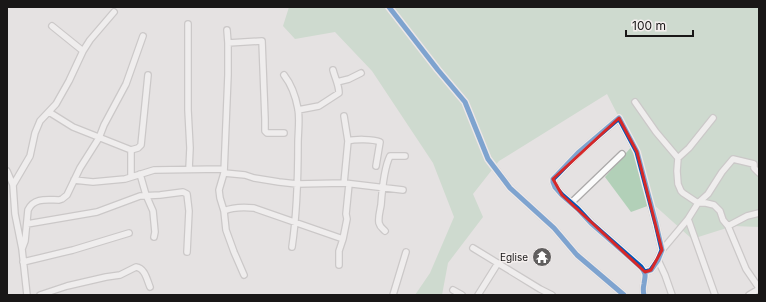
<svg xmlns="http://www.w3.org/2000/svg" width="766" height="302" font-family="Inter,sans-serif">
	<rect width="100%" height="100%" fill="#e5e2e2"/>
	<path fill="#b2d0b8" d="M289 7H759V227L733 226 692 239 653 204 631 212 605 177 633 145 607 94 499 161 473 194 483 217 448 263 442 295H415L430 273 454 217 433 163 372 71 335 32 295 39 283 26Z"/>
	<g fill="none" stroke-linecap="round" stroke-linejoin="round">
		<g stroke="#aba9a9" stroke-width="8">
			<path id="street" d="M389 7 438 70 465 102 488 159 510 188 554 228 577 255 624 295
				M188 24V110L190 148 189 169
				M52 26 83 51
				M227 30 228 43V75L224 173 219 190 220 198 224 211 226 230 234 252 244 275
				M228 43 262 41 265 119V131L267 133H284
				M284 75C291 84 296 98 298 109 300 119 298 133 298 143 298 178 297 213 292 247
				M337 82 349 79 361 73
				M635 102 656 132 678 158
				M298 110 319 106 339 93C339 85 335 78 333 70
				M49 112 73 127 131 150V177
				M344 116 348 141
				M713 118 689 148 678 158 677 171 678 184 681 191 683 193 698 203H706L714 205 720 211 723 220 728 226 746 269 759 288
				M131 150 138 148 141 145 148 75
				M7 171 13 185 15 214 22 249 27 295
				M224 173 245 175 254 178 279 182 297 184 344 183 403 190
				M140 174 146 195 153 211 155 232 154 237
				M74 180 93 182 125 179 154 170 224 169
				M344 183 348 141C355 139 373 139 380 142L376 166
				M13 185 30 156 35 133 40 121 56 104 69 81 83 51 90 40 114 12
				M571 203 622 154
				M224 211C233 207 244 207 254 208L343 239 339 251V265
				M688 219 715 295
				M27 224 97 212 140 196 160 195 183 192 187 194 189 211 187 252
				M728 226 747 216 759 213
				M385 231C382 228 380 227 379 223 378 217 380 211 381 205 382 191 384 168 390 156H405
				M343 239 347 219 346 214 349 184
				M473 248 540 289 552 295
				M22 249 25 241 28 210C34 197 48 200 59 200L62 199 67 195 80 168 99 138 104 125 126 84 143 36
				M662 250 688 219 698 203 708 194 722 172 733 159 754 164V168L759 173
				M658 260 665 275 672 295
				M23 262 73 250 129 233
				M453 290 462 295
				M40 295 67 286 106 277 120 275 136 267C145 268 147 280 150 287
				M393 295 406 252
				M478 295 498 263
				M644 295C643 291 643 288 644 284 645 275 647 275 641 267L591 223 578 209 562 195 555 187 553 182V179L557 175 578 153 619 118 637 152 656 224 662 250 658 260 651 270 645 272
				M749 295 759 289"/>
		</g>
		<use href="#street" stroke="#fbfbfb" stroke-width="5.5"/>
		<g stroke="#f4efee" stroke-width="8">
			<path id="cycleway" d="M389 7 438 70 465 102 488 159 510 188 554 228 577 255 624 295
				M644 295C643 291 643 288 644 284 645 275 647 275 641 267L591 223 578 209 562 195 555 187 553 182V179L557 175 578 153 619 118 637 152 656 224 662 250 658 260 651 270 645 272"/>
		</g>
		<use href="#cycleway" stroke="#0057b8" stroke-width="5"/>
	</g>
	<path d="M0 0H766V302H0ZM619 118 637 152 662 250 651 270 645 272 562 195 553 179Z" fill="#e5e2e2" fill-opacity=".55" fill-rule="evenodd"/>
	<path fill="none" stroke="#d62828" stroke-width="3" stroke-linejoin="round" d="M619 118 637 152 662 250 651 270 645 272 562 195 553 179Z"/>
	<defs>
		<g id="temple-disc" transform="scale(1)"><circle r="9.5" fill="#605e5e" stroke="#f4efee"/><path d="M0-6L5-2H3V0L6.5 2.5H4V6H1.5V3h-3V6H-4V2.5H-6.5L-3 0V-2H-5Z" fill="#fff"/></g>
	</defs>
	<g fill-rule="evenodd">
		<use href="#temple-disc" x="542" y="257"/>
	</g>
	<g text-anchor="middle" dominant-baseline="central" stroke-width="3" stroke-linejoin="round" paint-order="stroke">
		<g font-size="10" fill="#191717" stroke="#f4efee" text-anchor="end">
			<text x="528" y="257">Eglise</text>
		</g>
	</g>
	<rect width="766" height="302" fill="none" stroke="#191717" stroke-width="16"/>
	<path d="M626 30v6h67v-6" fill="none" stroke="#191717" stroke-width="2"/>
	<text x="632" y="30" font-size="12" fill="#191717" stroke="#f4efee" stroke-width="3" paint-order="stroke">100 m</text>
</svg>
